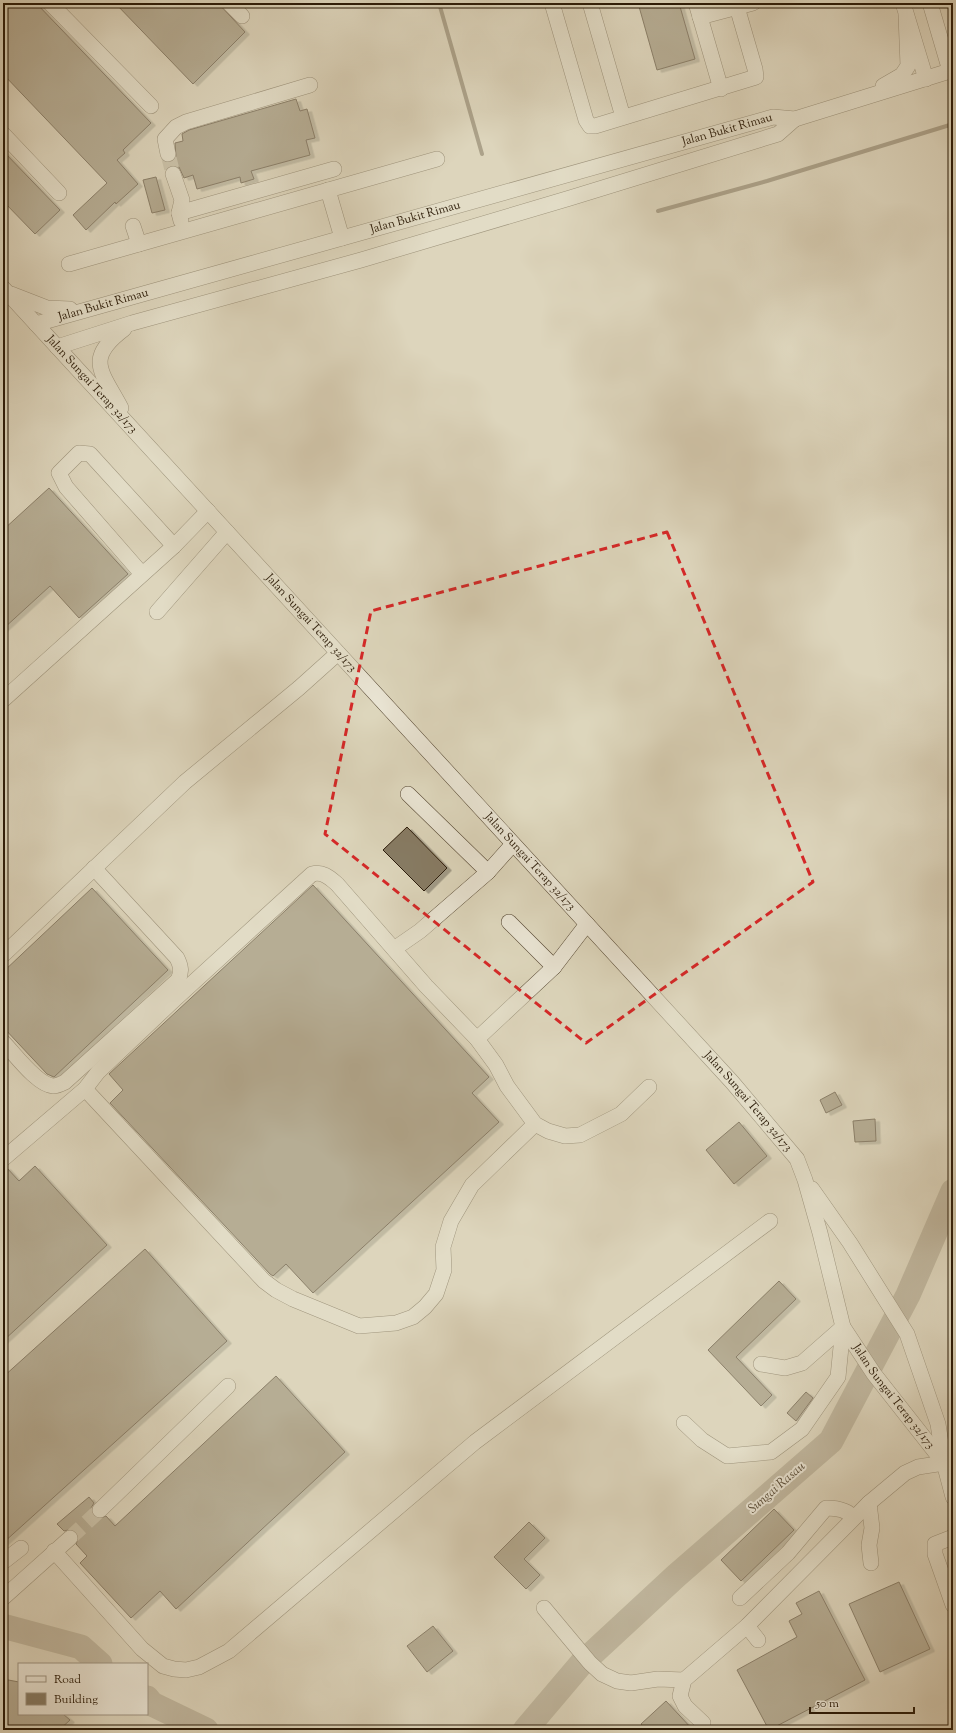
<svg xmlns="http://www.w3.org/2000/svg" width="956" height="1733" font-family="'Sorts Mill Goudy',serif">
	<defs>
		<filter id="shadow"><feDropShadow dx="4.5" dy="2.5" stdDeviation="0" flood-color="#0004"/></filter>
	</defs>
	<rect width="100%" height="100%" fill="#ddd6bc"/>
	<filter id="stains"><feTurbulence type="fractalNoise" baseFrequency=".005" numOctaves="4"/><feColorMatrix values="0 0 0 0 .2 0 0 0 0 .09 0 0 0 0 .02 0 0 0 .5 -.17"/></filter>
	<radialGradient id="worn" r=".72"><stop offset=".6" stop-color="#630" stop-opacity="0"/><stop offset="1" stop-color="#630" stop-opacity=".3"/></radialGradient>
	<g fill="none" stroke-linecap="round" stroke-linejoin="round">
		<path stroke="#71644e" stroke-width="4" d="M439 3 482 154
			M952 3 953 8
			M658 211 767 181 953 124"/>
		<path stroke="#a0967e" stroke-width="25" d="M3 1626 81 1647 100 1664
			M147 1698 152 1704 206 1730
			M525 1730 581 1664 676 1576 831 1441 908 1295 953 1191"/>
	</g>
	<path fill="#877c65" stroke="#2a1a07" filter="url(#shadow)" d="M3 3H36L151 123 123 150 125 153 117 160 138 184 116 204 115 202 86 230 73 215 107 183 3 74Z
		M115 3H218L245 32 193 84Z
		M638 3H679L695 59 657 70Z
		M296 99 300 111 307 109 315 138 306 140 310 155 251 171 254 179 241 183 240 177 197 189 193 175 184 178 179 167 175 165 170 166 166 169 164 162 170 163 176 157 175 143 183 141 182 134 189 130Z
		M3 151 60 210 35 234 3 201Z
		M156 177 165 210 152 213 143 180Z
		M49 488 128 574 79 618 50 586 3 629V530Z
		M407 827 447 868 424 891 383 850Z
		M313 885 489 1077 472 1093 499 1122 313 1293 286 1264 273 1276 270 1274 110 1103 123 1090 109 1074Z
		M92 888 168 970 54 1077 47 1074 3 1027V972Z
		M835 1092 842 1105 826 1113 820 1100Z
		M875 1119 876 1141 855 1142 853 1121Z
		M739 1122 767 1156 734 1184 706 1150Z
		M35 1166 107 1245 3 1341V1168L6 1167 19 1181Z
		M145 1249 227 1341 3 1543V1377Z
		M779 1281 796 1299 736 1357 772 1395 761 1406 708 1350Z
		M276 1376 345 1452 176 1609 160 1591 131 1618 80 1563 87 1556 76 1544 79 1537 77 1532 72 1529 64 1531 57 1524 89 1497 94 1503 91 1508 93 1516 98 1519 106 1516 115 1526Z
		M806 1392 813 1398 796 1421 787 1413Z
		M774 1509 794 1530 741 1581 721 1560Z
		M529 1522 545 1538 524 1559 540 1575 526 1589 494 1557Z
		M899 1582 930 1649 880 1672 849 1604Z
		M819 1591 865 1680 769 1730 737 1670 797 1637 789 1621 802 1614 796 1603Z
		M433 1626 453 1651 427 1672 407 1646Z
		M3 1679 19 1682V1714H63L70 1720 59 1730H3Z
		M666 1701 693 1730H646L641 1724Z"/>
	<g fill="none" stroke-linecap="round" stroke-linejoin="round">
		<path stroke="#b9b098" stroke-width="15" stroke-dasharray="15 8" stroke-linecap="butt" d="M168 154 173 174
			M70 1538 100 1510"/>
		<g stroke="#574934" stroke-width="16">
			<g id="minor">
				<path d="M50 3 151 106"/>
				<path d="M229 3 242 16"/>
				<path d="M552 3 586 120 590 126H595L756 77 755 69 737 7"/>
				<path d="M590 3 623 117"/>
				<path d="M696 3 721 89"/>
				<path d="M903 3 926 79"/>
				<path d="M930 3 950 71"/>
				<path d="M700 17 753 3"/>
				<path d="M883 86 902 75 908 66 906 15"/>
				<path d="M3 134 59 193"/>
				<path d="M168 154 165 139 176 127 186 122 310 85"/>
				<path d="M173 174 182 200 179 213 181 221"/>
				<path d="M328 190 342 238"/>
				<path d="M179 213 334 169"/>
				<path d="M133 226 139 244"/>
				<path d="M69 264 437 159"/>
				<path id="s1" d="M3 288 732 1082 797 1159 805 1180 820 1233 843 1327 874 1374 944 1463 953 1497"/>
				<path d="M11 294 47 308 70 309"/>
				<path id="s2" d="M36 324 773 117 795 119 953 70"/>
				<path d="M57 347 132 323 361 260 570 198 778 134 795 119"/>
				<path d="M121 408C102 372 84 359 124 329"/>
				<path d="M142 574 66 487 59 473 79 453 90 454 174 546"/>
				<path d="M157 612 227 532"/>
				<path d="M3 700 174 546 208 511"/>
				<path d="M488 872 513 844"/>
				<path d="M509 922 554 967"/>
				<path d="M394 949 420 931 488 872 408 794"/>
				<path d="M3 955 185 782 299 688 338 653"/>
				<path d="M477 1039 554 967 587 924"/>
				<path d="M3 1042C14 1053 37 1085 53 1086 57 1086 61 1084 65 1082L178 980C182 972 181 966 177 958L94 868"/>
				<path d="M85 1089 98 1072 174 1000 312 874C323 871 330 878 337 884L426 986 477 1039 496 1065 507 1086 535 1124 548 1131 565 1136 580 1135 621 1114 649 1087"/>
				<path d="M3 1159 85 1089 264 1281 276 1290 293 1299 359 1326 396 1323 413 1317 425 1307 436 1294 444 1270 443 1247 451 1221 472 1185 535 1124"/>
				<path d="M761 1364 785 1368 802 1363 843 1327"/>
				<path d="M684 1423 702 1440 727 1456 771 1452 802 1429 838 1377 843 1327"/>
				<path d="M869 1503 872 1528 869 1545 871 1563"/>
				<path d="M100 1510 228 1386"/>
				<path d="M953 1537 935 1544V1554L953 1605"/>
				<path d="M54 1551 142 1649 163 1666 174 1669 186 1670 199 1667 229 1651 475 1442 770 1221"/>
				<path d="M3 1562 21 1548"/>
				<path d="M3 1598 70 1538"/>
				<path d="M740 1598 788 1553 826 1508C836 1508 848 1510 853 1518"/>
				<path d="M544 1608 590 1663 602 1674 617 1681 631 1683 658 1679 684 1680"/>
				<path d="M747 1626 758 1640"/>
				<path d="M703 1723 685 1706 680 1696 684 1680 747 1626 869 1503 905 1473 918 1467 944 1463 938 1424 907 1334 850 1243 812 1189"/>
			</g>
		</g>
		<use href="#minor" stroke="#e9e4d3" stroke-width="15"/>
	</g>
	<path d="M0 0H956V1733H0ZM667 532 813 882 586 1043 325 834 371 611Z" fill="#ddd6bc" fill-opacity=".55" fill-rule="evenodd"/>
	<path fill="none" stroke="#d62828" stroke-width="3" stroke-dasharray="8 5" stroke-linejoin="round" d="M667 532 813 882 586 1043 325 834 371 611Z"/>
	<g text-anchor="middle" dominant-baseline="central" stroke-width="4" stroke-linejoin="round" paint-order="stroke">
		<g font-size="12" fill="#2a1a07" stroke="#e9e4d3">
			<text stroke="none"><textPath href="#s2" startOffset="718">Jalan Bukit Rimau</textPath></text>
			<text stroke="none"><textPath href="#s2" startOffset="394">Jalan Bukit Rimau</textPath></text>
			<text stroke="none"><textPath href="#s2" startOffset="70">Jalan Bukit Rimau</textPath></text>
			<text stroke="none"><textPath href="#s1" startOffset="131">Jalan Sungai Terap 32/173</textPath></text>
			<text stroke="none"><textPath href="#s1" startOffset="455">Jalan Sungai Terap 32/173</textPath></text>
			<text stroke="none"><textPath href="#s1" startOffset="779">Jalan Sungai Terap 32/173</textPath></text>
			<text stroke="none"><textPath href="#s1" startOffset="1103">Jalan Sungai Terap 32/173</textPath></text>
			<text stroke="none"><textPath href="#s1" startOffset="1439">Jalan Sungai Terap 32/173</textPath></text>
		</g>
		<g font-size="13" font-style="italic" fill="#594c37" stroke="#e9e4d3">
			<text transform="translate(777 1488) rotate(-41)">Sungai Rasau</text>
		</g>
	</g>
	<rect width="956" height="1733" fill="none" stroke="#ddd6bc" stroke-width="16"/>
	<rect x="4" y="4" width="948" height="1725" fill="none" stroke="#2a1a07" stroke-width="2"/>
	<rect x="8" y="8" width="940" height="1717" fill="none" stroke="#2a1a07"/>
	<rect x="18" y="1663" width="130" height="52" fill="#e9e4d3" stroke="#9d9381"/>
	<rect x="26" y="1676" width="20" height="6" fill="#e9e4d3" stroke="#9d9381"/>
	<text x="54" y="1683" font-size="12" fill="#2a1a07">Road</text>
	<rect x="26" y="1693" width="20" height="12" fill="#877c65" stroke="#9d9381"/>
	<text x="54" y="1703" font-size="12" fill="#2a1a07">Building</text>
	<path d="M810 1707v6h104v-6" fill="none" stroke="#2a1a07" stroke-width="2"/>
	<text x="816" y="1707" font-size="12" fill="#2a1a07" stroke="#e9e4d3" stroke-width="3" paint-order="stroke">50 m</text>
	<rect width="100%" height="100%" filter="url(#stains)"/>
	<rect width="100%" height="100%" fill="url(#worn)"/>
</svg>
